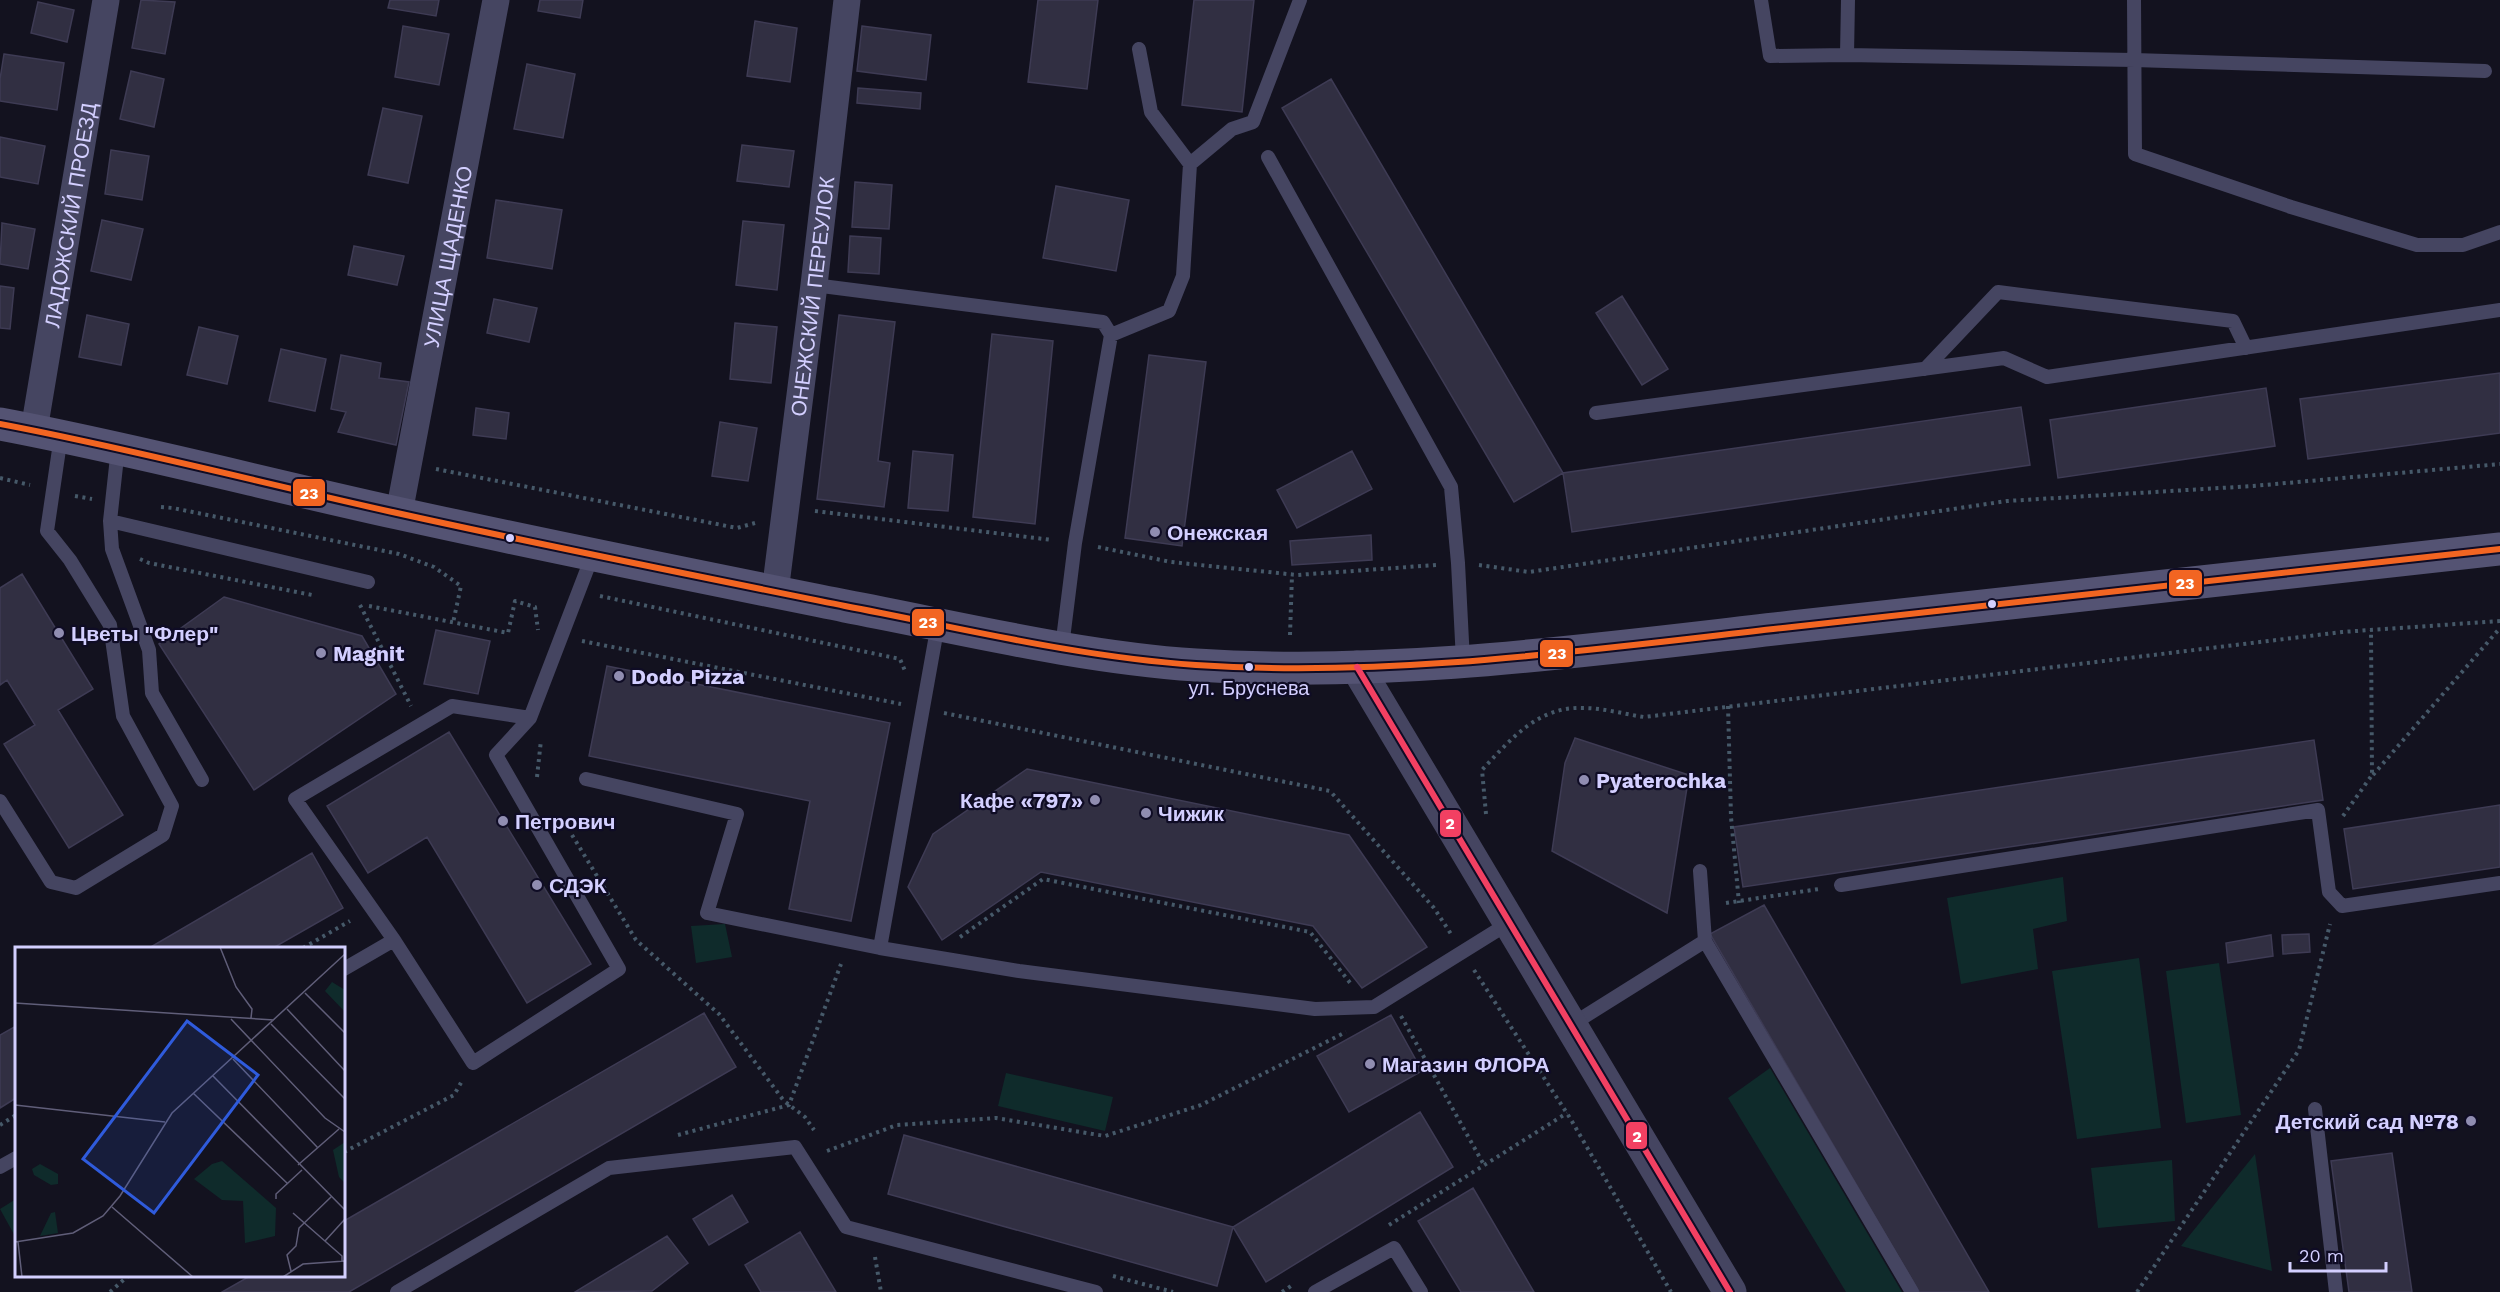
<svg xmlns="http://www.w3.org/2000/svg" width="2500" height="1292" font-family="'Work Sans',sans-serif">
	<rect width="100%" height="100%" fill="#13121f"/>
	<path fill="#0f2b2b" d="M2063 877 2067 921 2033 929 2038 969 1961 984 1947 898Z
		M725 924 732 957 696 963 691 926Z
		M2139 958 2161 1128 2077 1139 2052 971Z
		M2219 963 2241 1115 2186 1123 2166 971Z
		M1770 1068 1902 1292H1846L1728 1098Z
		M1006 1073 1113 1097 1105 1131 998 1106Z
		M2255 1154 2272 1271 2181 1246Z
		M2172 1160 2175 1221 2098 1228 2091 1168Z
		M16 1199V1198V1238L0 1209Z"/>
	<path fill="#312f42" stroke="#3e3b54" stroke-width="1.5" d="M141 0 175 2 165 54 132 48Z
		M390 0H439L436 16 388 8Z
		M540 0H583L580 18 538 11Z
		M1038 0H1098L1087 89 1028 82Z
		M1194 0H1254L1242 112 1182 105Z
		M38 2 74 10 67 42 31 33Z
		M755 21 797 28 790 82 747 76Z
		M403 26 449 34 439 85 395 77Z
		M862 26 931 35 926 80 857 71Z
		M4 54 64 63 57 110 0 101V79Z
		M527 64 575 74 563 138 514 129Z
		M131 71 164 79 154 127 120 119Z
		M1331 79 1563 473 1514 502 1282 108Z
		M858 88 921 93 920 109 857 103Z
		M383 108 422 116 408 183 368 175Z
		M0 137 45 146 38 184 0 177Z
		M742 145 794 151 789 187 737 181Z
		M111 150 149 156 142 200 105 194Z
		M855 182 892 185 889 229 852 227Z
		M1056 186 1129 200 1116 271 1043 258Z
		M496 200 562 210 552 269 487 258Z
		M102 220 143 229 131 280 91 271Z
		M743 221 784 225 777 290 736 285Z
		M2 223 35 229 28 269 0 264Z
		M850 236 881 238 879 274 848 272Z
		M354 246 404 256 397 285 348 275Z
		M0 286 14 288 10 329 0 328Z
		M1622 296 1668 369 1642 385 1596 313Z
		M494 299 537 308 529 342 487 333Z
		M87 315 129 324 121 365 79 357Z
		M839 315 895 322 878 461 890 463 884 507 817 499Z
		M735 323 777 327 771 383 730 379Z
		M199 327 238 336 227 384 187 375Z
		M992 334 1053 341 1035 524 973 517Z
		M281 349 326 359 315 411 269 401Z
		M341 355 381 363 379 378 409 382 396 445 338 432 346 412 331 409Z
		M1149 355 1206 362 1182 546 1125 538Z
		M2500 373V433L2308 459 2300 399Z
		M2266 388 2275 446 2058 478 2050 420Z
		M2021 407 2030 465 1572 532 1563 473Z
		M476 408 509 413 506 439 473 435Z
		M720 422 757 428 748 481 712 476Z
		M913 451 953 455 948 511 908 508Z
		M1352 451 1372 489 1297 528 1277 490Z
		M1371 535 1372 560 1292 565 1290 541Z
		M22 574 93 689 58 710 123 815 69 848 4 744 35 725 7 680 0 685V588Z
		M224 597 362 636 396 694 254 790 159 644Z
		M436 630 490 641 478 694 424 684Z
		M607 666 890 723 851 921 789 909 810 801 589 756Z
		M449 732 591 964 527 1003 427 837 368 873 327 806Z
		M1575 738 1689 775 1667 913 1552 851 1565 763Z
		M2314 740 2323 800 1743 887 1734 827Z
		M1027 769 1349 835 1427 947 1362 988 1313 926 1041 872 942 940 908 887 933 834Z
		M2500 805V867L2353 889 2344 829Z
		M312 853 343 908 273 948H149Z
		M1764 905 1989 1292H1919L1710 934Z
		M2309 934 2310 952 2283 954 2282 935Z
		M2271 935 2273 956 2228 963 2226 943Z
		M704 1013 736 1067 349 1292H222L250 1276H344V1221Z
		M1391 1015 1422 1071 1349 1112 1317 1056Z
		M16 1026V1098L0 1108V1035Z
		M1420 1112 1453 1167 1266 1282 1233 1227Z
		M904 1135 1233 1227 1217 1286 888 1194Z
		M2392 1153 2412 1292H2349L2331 1161Z
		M1473 1188 1534 1292H1461L1418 1221Z
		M732 1195 748 1222 709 1245 693 1219Z
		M800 1232 836 1292H761L745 1265Z
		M667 1236 688 1263 652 1291 575 1292Z"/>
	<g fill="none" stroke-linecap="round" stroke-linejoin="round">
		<path stroke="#465969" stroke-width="4" stroke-dasharray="3 4.5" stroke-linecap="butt" d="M436 469 737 528 755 523
			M0 478 30 485
			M75 496 92 499
			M161 507 173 508 399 554 434 567 461 586 453 623
			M815 511 1052 540
			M1098 547 1171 562 1297 575 1436 565
			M140 559 149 563 312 595
			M1479 565 1529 572 2007 501 2253 486 2500 464
			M600 596 900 659 905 671
			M360 605 411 706
			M369 606 508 633 515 601 535 607 538 630
			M1290 635 1292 575
			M582 641 901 704
			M1728 706 1731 817 1739 903
			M944 713 1330 791 1434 908 1451 934
			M2373 775 2500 628
			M537 777 541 740
			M1486 814 1482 770C1510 740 1538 706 1583 708 1603 708 1624 714 1644 717L2342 632 2500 621
			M2343 816 2372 775 2371 630
			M572 835 636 940 719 1014 784 1101 805 1117 814 1130
			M1726 903 1819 889
			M960 937 1043 879 1310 932 1351 984
			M303 948 350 921
			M1474 970 1570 1118 1671 1292
			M1401 1016 1484 1165
			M0 1125 16 1115
			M678 1135 789 1105 841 964
			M827 1151 897 1125 996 1118 1105 1136 1201 1105 1346 1032
			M344 1152 454 1095 462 1081
			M1389 1225 1567 1113
			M875 1257 881 1292
			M1113 1276 1173 1292
			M110 1292 128 1276
			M1282 1292 1294 1284
			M2137 1292 2299 1050 2330 924"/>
		<path stroke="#454561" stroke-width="14" d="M1761 0 1770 56 1847 55
			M1848 0 1847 55 2134 60 2485 71
			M2134 0 2135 154 2291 207 2417 245H2463L2500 232
			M1268 157 1451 487 1458 563 1463 661
			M1190 164 1232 129 1253 122 1300 0
			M814 285 1103 322 1111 335 1075 543 1062 647
			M1111 335 1169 311 1183 276 1190 164 1151 112 1139 49
			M1925 369 1998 292 2233 321 2246 348
			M1596 413 2004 358 2047 377 2500 310
			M118 448 110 521 112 549 149 650 152 693 202 780
			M110 521 368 582
			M938 624 880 948 1019 971 1315 1009 1374 1007 1509 923
			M586 779 737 814 707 913 880 948
			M0 801 51 882 76 888 163 835 172 806 123 716 110 625 70 560 47 531 61 436
			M1700 871 1705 941
			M1841 885 2318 810 2329 892 2342 906 2500 883
			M394 940 473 1063 619 969 496 755 530 718 593 554
			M344 969 394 940 295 799 452 706 530 718
			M1571 1025 1705 941 1912 1292
			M2315 1109 2336 1292
			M0 1167 16 1158
			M397 1292 609 1168 795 1147 846 1227 1096 1292
			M1315 1292 1394 1248 1421 1292"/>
		<g stroke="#454561" stroke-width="27">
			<path id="s1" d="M34 430 106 0"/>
			<path id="s2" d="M399 513 496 0"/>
			<path id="s3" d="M775 592 814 285 847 0"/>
		</g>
		<path stroke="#454561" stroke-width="33" d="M1357 667 1730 1292"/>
		<path stroke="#545373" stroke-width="33" d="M0 424C133 449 265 484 397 513 546 546 696 576 845 606 961 628 1078 657 1196 665 1395 678 1595 649 1792 627 2028 600 2264 574 2500 549"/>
		<g stroke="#0f0c25" stroke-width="10">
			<path id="bus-1" d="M0 424C133 449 265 484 397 513 546 546 696 576 845 606 961 628 1078 657 1196 665 1395 678 1595 649 1792 627 2028 600 2264 574 2500 549"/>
		</g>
		<g stroke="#0f0c25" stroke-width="10">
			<path id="bus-2" d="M1357 667 1730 1292"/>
		</g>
		<use href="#bus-1" stroke="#f26522" stroke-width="6"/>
		<use href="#bus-2" stroke="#f24062" stroke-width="6"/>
	</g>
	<g fill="#908db1" stroke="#0f0c25" stroke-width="2">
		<circle cx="1155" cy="532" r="6"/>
		<circle cx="59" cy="633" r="6"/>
		<circle cx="321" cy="653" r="6"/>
		<circle cx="619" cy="676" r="6"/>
		<circle cx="1584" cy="780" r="6"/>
		<circle cx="1095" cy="800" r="6"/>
		<circle cx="1146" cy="813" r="6"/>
		<circle cx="503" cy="821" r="6"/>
		<circle cx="537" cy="885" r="6"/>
		<circle cx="1370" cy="1064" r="6"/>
		<circle cx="2471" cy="1121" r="6"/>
	</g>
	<g fill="#d3cfff" stroke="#0f0c25" stroke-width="2">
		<circle cx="510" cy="538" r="5"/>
		<circle cx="1992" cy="604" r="5"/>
		<circle cx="1249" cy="667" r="5"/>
	</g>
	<g text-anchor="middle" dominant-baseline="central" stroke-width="4.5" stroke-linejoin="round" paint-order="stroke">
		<g font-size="20" fill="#d3cfff" stroke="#0f0c25">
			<text x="1249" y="688">ул. Бруснева</text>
		</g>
		<g font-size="21" fill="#d3cfff" stroke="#0f0c25">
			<text stroke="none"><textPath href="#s1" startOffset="218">ЛАДОЖСКИЙ ПРОЕЗД</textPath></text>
			<text stroke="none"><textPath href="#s2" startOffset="261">УЛИЦА ЩАДЕНКО</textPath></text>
			<text stroke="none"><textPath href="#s3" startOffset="298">ОНЕЖСКИЙ ПЕРЕУЛОК</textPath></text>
		</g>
		<g font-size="21" font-weight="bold" fill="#d3cfff" stroke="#0f0c25" text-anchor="start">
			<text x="1167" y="532">Онежская</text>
			<text x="71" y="633">Цветы "Флер"</text>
			<text x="333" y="653">Magnit</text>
			<text x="631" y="676">Dodo Pizza</text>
			<text x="1596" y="780">Pyaterochka</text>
			<text x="1083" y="800" text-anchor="end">Кафе «797»</text>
			<text x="1158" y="813">Чижик</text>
			<text x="515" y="821">Петрович</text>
			<text x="549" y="885">СДЭК</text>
			<text x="1382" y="1064">Магазин ФЛОРА</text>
			<text x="2459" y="1121" text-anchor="end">Детский сад №78</text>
		</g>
	</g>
	<g transform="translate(15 947)">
		<rect width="330" height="330" fill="#13121f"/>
		<path d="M317 35 330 43V65L310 44ZM330 195V236L324 230 318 203ZM207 214 261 261 260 289 230 296 228 254 207 253 179 232 197 217ZM25 217 43 227V237L36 238 19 228 17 222ZM40 265 43 286 25 289 36 266Z" fill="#0f2b2b"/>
		<path fill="none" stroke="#605e79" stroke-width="1.5" d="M205 0 221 40 237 62 236 71M290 46 330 86M0 56 259 73M272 62 330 124M216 72 310 171 330 185M256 77 330 152M218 112 303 201M198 129 330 263M178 146 273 237M0 158 150 175M283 218 324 182M261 252V247L287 223M97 260 178 330M278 266 327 309V314M310 294 330 272M0 295 58 286 88 269 105 249 157 166 330 7M3 295 7 330M276 324 272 308 281 299 284 281 316 250M268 330 288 317 330 314"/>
		<path fill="#2f5bdc" fill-opacity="0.15" stroke="#2f5bdc" stroke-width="3" d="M172 74 243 128 139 266 68 212Z"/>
		<rect width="330" height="330" fill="none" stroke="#d3cfff" stroke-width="3"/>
	</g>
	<g stroke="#0f0c25" stroke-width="2">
		<rect x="292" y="478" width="34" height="29" rx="6" fill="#f26522"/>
		<rect x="2168" y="569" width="35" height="28" rx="6" fill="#f26522"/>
		<rect x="911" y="608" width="34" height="29" rx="6" fill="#f26522"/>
		<rect x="1539" y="639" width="35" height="29" rx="6" fill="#f26522"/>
		<rect x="1439" y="809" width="23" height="29" rx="6" fill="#f24062"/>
		<rect x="1625" y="1121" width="23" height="29" rx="6" fill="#f24062"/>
	</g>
	<g font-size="16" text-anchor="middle" font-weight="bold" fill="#fff">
		<text x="309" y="499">23</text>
		<text x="2185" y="589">23</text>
		<text x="928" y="628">23</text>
		<text x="1557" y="659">23</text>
		<text x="1450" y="829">2</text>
		<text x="1637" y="1142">2</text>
	</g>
	<path d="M2290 1262v9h96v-9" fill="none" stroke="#d3cfff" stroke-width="3"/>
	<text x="2299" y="1262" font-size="18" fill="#d3cfff" stroke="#0f0c25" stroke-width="4.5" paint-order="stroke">20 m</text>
</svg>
